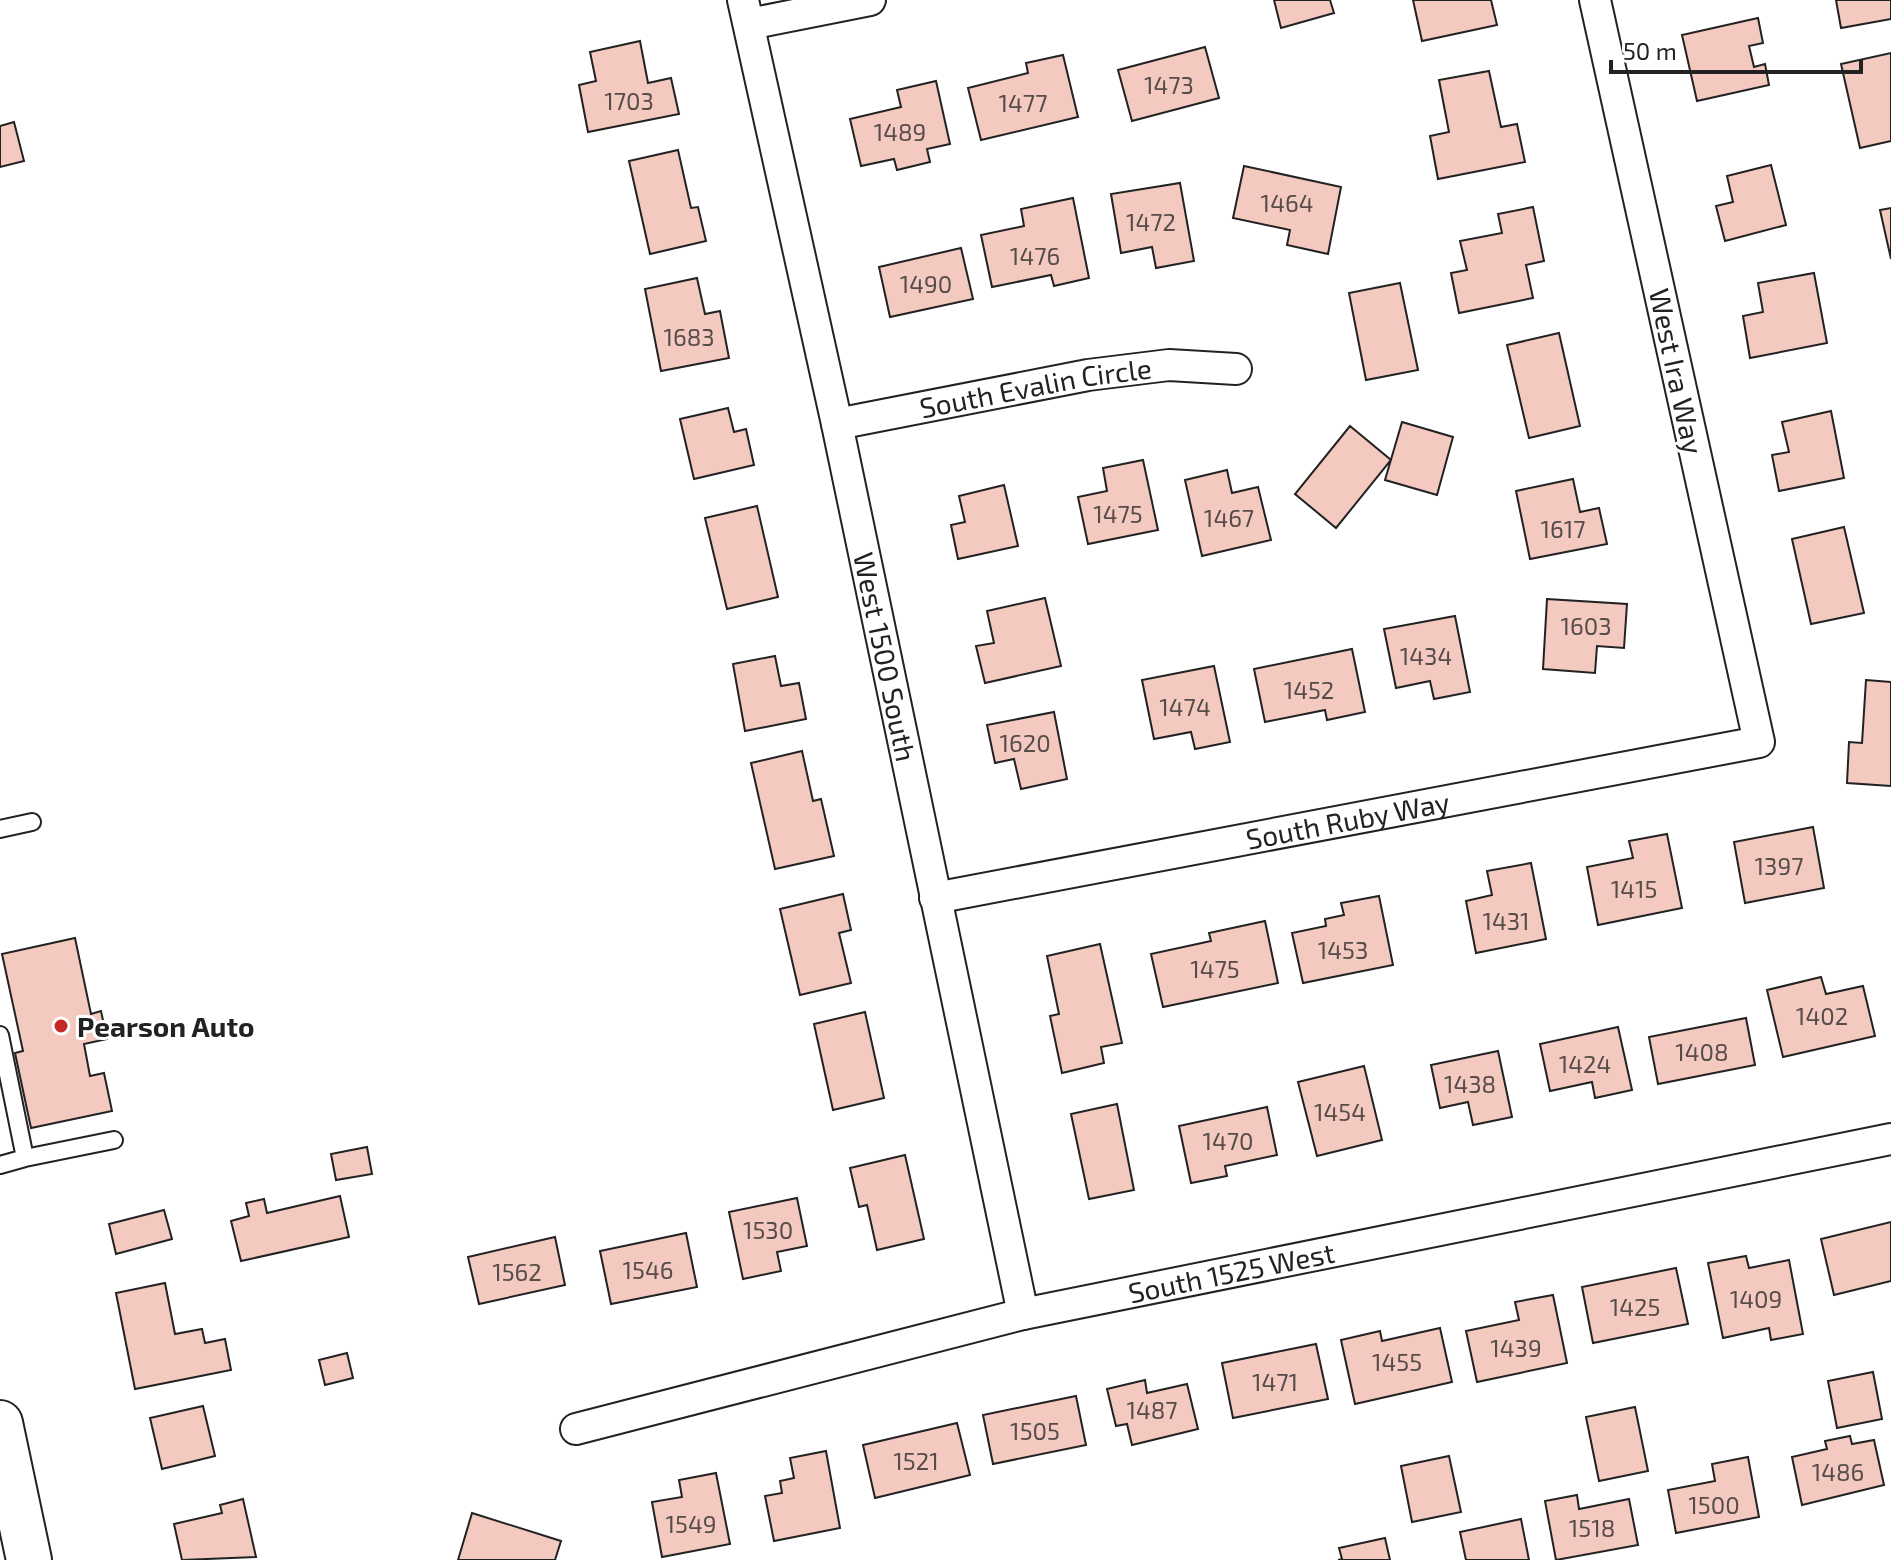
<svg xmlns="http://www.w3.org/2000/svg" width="1891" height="1560" font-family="'Exo 2',sans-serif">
	<rect width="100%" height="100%" fill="#fff"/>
	<path fill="#f3c9c0" stroke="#222" stroke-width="2" d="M1274 0H1330L1334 13 1281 28Z
		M1413 0H1491L1497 25 1422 41Z
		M1836 0H1891V19L1841 28Z
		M1758 18 1763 43 1749 46 1754 67 1765 64 1769 85 1697 101 1682 35Z
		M640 41 648 83 671 78 679 114 588 132 579 85 596 81 590 52Z
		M1205 47 1219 98 1132 121 1118 70Z
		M1891 53V141L1860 148 1841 64Z
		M1063 55 1078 117 981 140 968 88 1028 73 1026 63Z
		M1489 71 1501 127 1517 124 1525 162 1438 179 1430 136 1449 132 1439 80Z
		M936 81 950 144 927 149 930 162 897 170 894 159 861 166 850 119 901 107 897 90Z
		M14 122 24 161 0 167V126Z
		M678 150 691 208 698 207 706 241 650 254 629 161Z
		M1771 165 1786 225 1725 241 1716 206 1733 202 1727 176Z
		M1244 166 1341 187 1328 254 1287 245 1290 230 1233 218Z
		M1180 183 1194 261 1156 268 1152 247 1121 253 1111 194Z
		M1073 198 1089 278 1054 286 1051 275 992 287 981 235 1024 226 1021 209Z
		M1533 207 1544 261 1526 265 1533 298 1459 313 1451 273 1467 270 1460 241 1502 233 1498 214Z
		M1891 208V259L1880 210Z
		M961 248 973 299 890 317 879 267Z
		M1814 273 1827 343 1750 358 1743 316 1763 312 1758 283Z
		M697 278 705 314 720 311 729 358 661 371 645 289Z
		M1400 283 1418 370 1366 380 1349 293Z
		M1559 333 1580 426 1529 438 1507 345Z
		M728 408 734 432 746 429 754 465 694 479 680 419Z
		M1831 411 1844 478 1779 491 1772 455 1789 452 1782 422Z
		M1402 422 1453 437 1437 495 1385 480Z
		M1350 426 1391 460 1336 528 1295 494Z
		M1143 460 1158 530 1088 544 1078 497 1107 491 1103 468Z
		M1227 470 1232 493 1258 487 1271 540 1202 556 1185 480Z
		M1573 479 1580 512 1599 508 1607 544 1530 559 1516 491Z
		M1004 485 1018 546 958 559 951 525 965 522 959 496Z
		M757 506 778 597 727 609 705 518Z
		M1844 527 1864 613 1811 624 1792 539Z
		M1045 598 1061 666 985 683 976 646 994 643 987 611Z
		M1547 599 1627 604 1624 648 1597 646 1595 673 1543 669Z
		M1455 616 1470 692 1434 699 1430 681 1396 688 1384 629Z
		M1352 649 1365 712 1327 720 1325 710 1265 722 1254 669Z
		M775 656 781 686 799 683 806 719 745 731 733 664Z
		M1214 666 1230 742 1195 749 1191 732 1154 739 1142 680Z
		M1866 680 1891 682V786L1847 783 1849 742 1862 743Z
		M1054 712 1067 779 1021 789 1014 759 995 763 987 725Z
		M802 751 813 801 821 799 834 856 775 869 751 763Z
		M1813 827 1824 888 1745 903 1734 842Z
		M1667 834 1682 908 1598 925 1587 867 1633 858 1629 841Z
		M1531 863 1546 939 1476 953 1466 901 1492 895 1487 871Z
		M843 894 851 930 839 933 851 983 800 995 780 909Z
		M1379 896 1393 965 1303 983 1292 933 1326 926 1325 919 1344 915 1341 903Z
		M1265 921 1278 983 1163 1007 1151 954 1211 941 1209 933Z
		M75 938 91 1014 101 1011 107 1039 84 1044 90 1076 104 1073 112 1111 31 1128 15 1053 23 1051 2 954Z
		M1100 944 1122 1043 1101 1047 1104 1063 1062 1073 1050 1016 1059 1014 1047 956Z
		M1821 977 1826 994 1863 986 1875 1036 1783 1057 1767 990Z
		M865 1012 884 1098 833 1110 814 1024Z
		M1746 1018 1755 1065 1658 1084 1649 1037Z
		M1618 1027 1632 1090 1595 1098 1592 1082 1550 1091 1540 1044Z
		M1498 1051 1512 1117 1473 1125 1468 1102 1440 1108 1431 1065Z
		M1364 1066 1382 1140 1317 1156 1298 1082Z
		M1117 1104 1134 1190 1089 1199 1071 1114Z
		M1267 1107 1277 1155 1225 1166 1227 1176 1191 1183 1179 1126Z
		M367 1147 372 1174 336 1180 331 1154Z
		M905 1155 924 1239 877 1250 867 1205 859 1207 850 1168Z
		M340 1196 349 1237 241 1261 231 1221 249 1216 246 1203 264 1199 267 1213Z
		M797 1198 807 1246 777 1252 781 1271 743 1279 729 1212Z
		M164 1210 172 1239 116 1254 109 1224Z
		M1891 1222V1281L1834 1295 1821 1239Z
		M686 1233 697 1287 611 1304 600 1251Z
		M555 1237 565 1285 479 1304 468 1257Z
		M1746 1256 1749 1268 1789 1260 1803 1334 1771 1340 1769 1328 1723 1338 1708 1263Z
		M1676 1268 1688 1324 1593 1343 1582 1287Z
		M165 1283 175 1334 202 1329 205 1343 225 1339 231 1370 135 1389 116 1293Z
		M1553 1295 1567 1363 1477 1382 1466 1331 1519 1320 1515 1302Z
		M1440 1328 1452 1382 1355 1404 1341 1340 1380 1331 1382 1341Z
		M1316 1344 1328 1399 1233 1418 1222 1363Z
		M347 1353 353 1378 325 1385 319 1360Z
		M1873 1372 1882 1419 1837 1428 1828 1381Z
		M1145 1380 1147 1393 1187 1384 1198 1429 1132 1445 1127 1424 1116 1426 1107 1389Z
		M1076 1396 1086 1445 993 1464 983 1415Z
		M203 1406 215 1456 162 1469 150 1418Z
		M1635 1407 1648 1471 1599 1481 1586 1417Z
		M957 1423 970 1475 875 1498 863 1445Z
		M1850 1436 1852 1444 1874 1440 1884 1485 1802 1505 1792 1457 1827 1449 1825 1441Z
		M826 1451 840 1528 774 1541 765 1496 782 1493 780 1481 794 1478 790 1458Z
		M1449 1456 1461 1512 1412 1522 1401 1466Z
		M1748 1457 1759 1517 1676 1533 1668 1490 1715 1481 1712 1464Z
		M716 1473 730 1544 662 1557 652 1502 682 1497 679 1480Z
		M1577 1495 1579 1509 1629 1499 1638 1545 1556 1560 1545 1501Z
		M243 1499 256 1557 182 1560 174 1524 222 1513 220 1505Z
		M472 1513 561 1541 555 1560H458Z
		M1521 1519 1529 1560H1466L1460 1532Z
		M1385 1538 1390 1560H1338L1342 1559 1339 1548Z"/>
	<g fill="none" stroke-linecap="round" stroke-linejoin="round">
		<g stroke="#222" stroke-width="20">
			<path id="service" d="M0 829 32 822
				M0 1035 25 1158 114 1140
				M0 1165 25 1158"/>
		</g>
		<g stroke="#222" stroke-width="34">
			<g id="minor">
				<path id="s1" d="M743 0 837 424 1023 1314"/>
				<path d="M749 24 870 0"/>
				<path id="s2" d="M837 424 1088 375 1169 365 1236 369"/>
				<path id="s3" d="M935 898 1759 742 1595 0"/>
				<path id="s4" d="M576 1429 1023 1314 1891 1139"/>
			</g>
		</g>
		<g stroke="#222" stroke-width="48">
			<path id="primary" d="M0 1423 29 1560"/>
		</g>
		<use href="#service" stroke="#fff" stroke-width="16"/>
		<use href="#minor" stroke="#fff" stroke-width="30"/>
		<use href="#primary" stroke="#fff" stroke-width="44"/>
	</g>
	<circle fill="#c62828" stroke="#fff" stroke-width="3" cx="61" cy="1026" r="8"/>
	<g text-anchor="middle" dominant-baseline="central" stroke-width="6" stroke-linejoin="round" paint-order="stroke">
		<g font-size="24" fill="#564c4a">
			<text x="1169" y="84">1473</text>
			<text x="629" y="100">1703</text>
			<text x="1023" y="102">1477</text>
			<text x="900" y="131">1489</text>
			<text x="1287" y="202">1464</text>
			<text x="1151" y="221">1472</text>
			<text x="1035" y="255">1476</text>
			<text x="926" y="283">1490</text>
			<text x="689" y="336">1683</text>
			<text x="1118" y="513">1475</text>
			<text x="1229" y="517">1467</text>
			<text x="1563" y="528">1617</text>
			<text x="1586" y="625">1603</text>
			<text x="1426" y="655">1434</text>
			<text x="1309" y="689">1452</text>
			<text x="1185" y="706">1474</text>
			<text x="1025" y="742">1620</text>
			<text x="1779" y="865">1397</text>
			<text x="1634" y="888">1415</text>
			<text x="1506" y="920">1431</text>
			<text x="1343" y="949">1453</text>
			<text x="1215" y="968">1475</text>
			<text x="1822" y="1015">1402</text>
			<text x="1702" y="1051">1408</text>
			<text x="1585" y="1063">1424</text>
			<text x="1470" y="1083">1438</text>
			<text x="1340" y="1111">1454</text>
			<text x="1228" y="1140">1470</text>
			<text x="768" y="1229">1530</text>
			<text x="648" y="1269">1546</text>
			<text x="517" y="1271">1562</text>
			<text x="1756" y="1298">1409</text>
			<text x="1635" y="1306">1425</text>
			<text x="1516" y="1347">1439</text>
			<text x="1397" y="1361">1455</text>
			<text x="1275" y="1381">1471</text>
			<text x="1152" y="1409">1487</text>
			<text x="1035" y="1430">1505</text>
			<text x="916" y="1460">1521</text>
			<text x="1838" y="1471">1486</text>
			<text x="1714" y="1504">1500</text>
			<text x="691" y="1523">1549</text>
			<text x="1592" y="1527">1518</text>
		</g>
		<g font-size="28" fill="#222" stroke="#fff">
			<text transform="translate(1677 371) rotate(78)">West Ira Way</text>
			<text stroke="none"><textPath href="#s2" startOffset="202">South Evalin Circle</textPath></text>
			<text stroke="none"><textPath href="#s1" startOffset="672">West 1500 South</textPath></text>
			<text stroke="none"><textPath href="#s3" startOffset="420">South Ruby Way</textPath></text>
			<text stroke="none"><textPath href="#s4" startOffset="674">South 1525 West</textPath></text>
		</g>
		<g font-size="28" font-weight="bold" fill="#222" stroke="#fff" text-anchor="start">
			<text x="77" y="1026">Pearson Auto</text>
		</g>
	</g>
	<path d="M1611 60v12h250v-12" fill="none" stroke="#222222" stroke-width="4"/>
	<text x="1623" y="60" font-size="24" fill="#222222" stroke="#ffffff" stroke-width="6" paint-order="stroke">50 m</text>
</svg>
